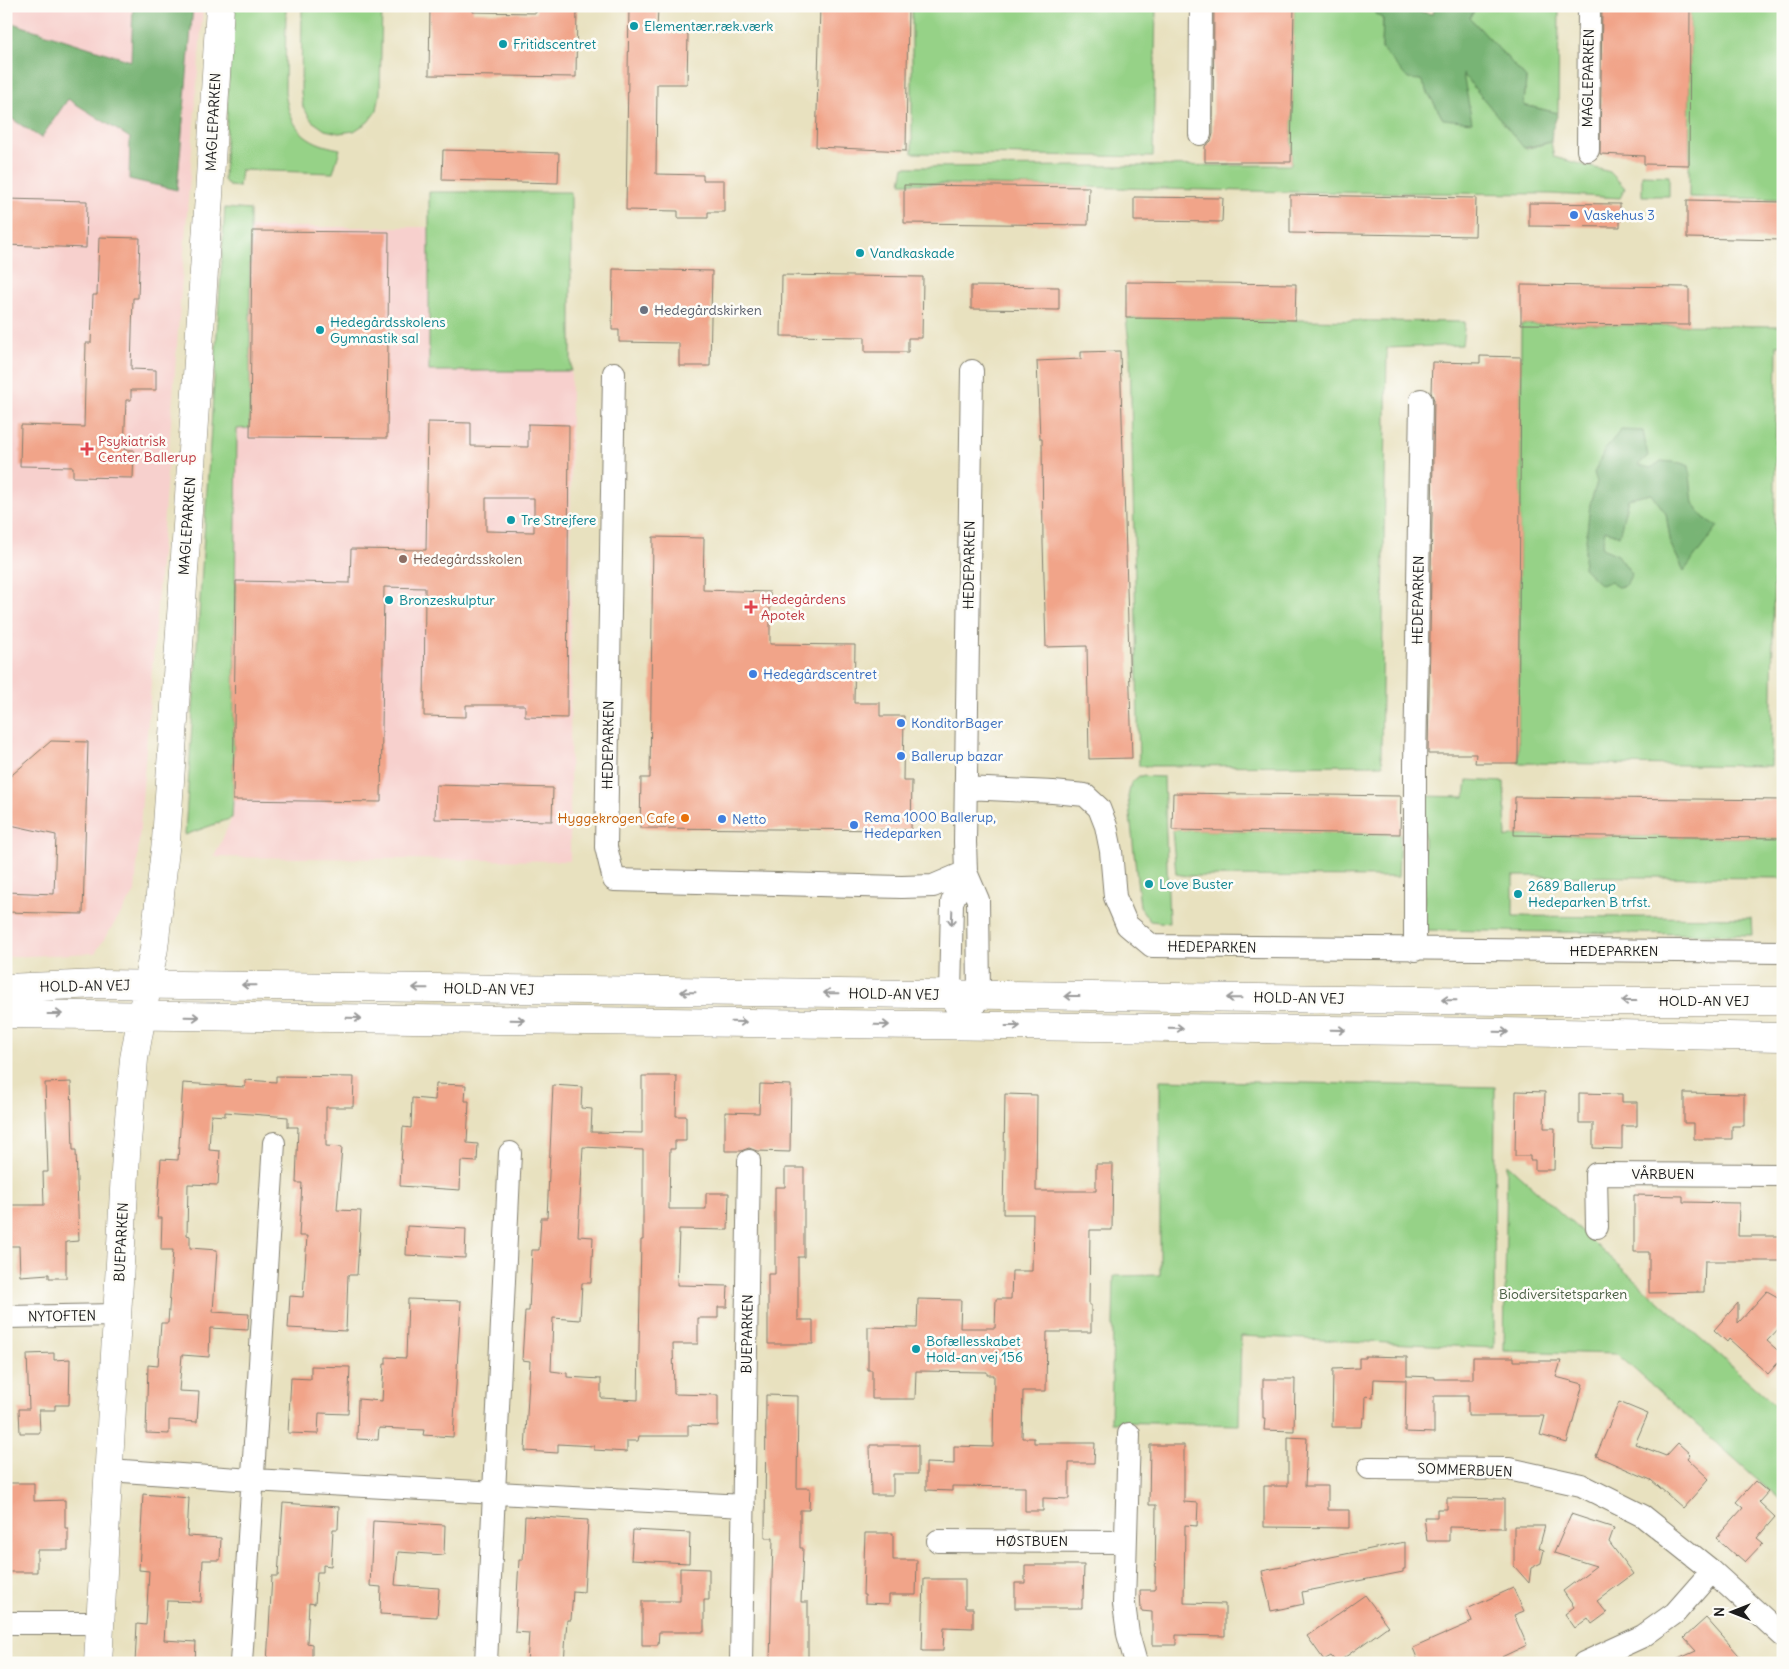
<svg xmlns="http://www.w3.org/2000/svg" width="1789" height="1669" font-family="Delius,sans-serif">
	<rect width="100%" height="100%" fill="#fdfcf7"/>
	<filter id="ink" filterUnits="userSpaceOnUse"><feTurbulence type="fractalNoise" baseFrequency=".02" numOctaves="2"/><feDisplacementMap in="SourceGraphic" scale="10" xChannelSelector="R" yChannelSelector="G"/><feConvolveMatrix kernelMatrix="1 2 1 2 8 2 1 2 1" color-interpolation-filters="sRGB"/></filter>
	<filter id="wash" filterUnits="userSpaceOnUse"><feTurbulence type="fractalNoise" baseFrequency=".0096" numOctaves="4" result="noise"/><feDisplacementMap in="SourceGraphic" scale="20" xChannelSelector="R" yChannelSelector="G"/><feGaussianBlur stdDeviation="1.12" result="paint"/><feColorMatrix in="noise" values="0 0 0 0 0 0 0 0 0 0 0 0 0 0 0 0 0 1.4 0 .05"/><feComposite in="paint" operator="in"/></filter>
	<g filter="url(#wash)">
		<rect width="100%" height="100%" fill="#e8e1bf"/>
		<path fill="#f7d0cd" d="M6 6H203L135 892 95 953 6 957Z
			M250 227H429V371H571L570 861 214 857 232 818 233 800 237 428H250Z"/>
		<path fill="#96d287" stroke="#597752" d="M235 6H286L285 92C290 128 304 143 340 149L333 173 241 170 239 187 229 186 224 180 229 72Z
			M302 6H382L380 93 377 110 368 122 354 131 339 133 325 130 312 121 303 107 301 92Z
			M912 6H1156L1153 157 912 153Z
			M1294 6H1374L1376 14 1383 19 1382 49 1421 80 1443 119 1463 73 1526 149 1551 142 1554 157 1610 172 1625 188 1620 198 1551 194 1293 192 901 183 904 167 1291 165Z
			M1477 6H1559L1558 113 1524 105 1526 78 1470 18Z
			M1690 6H1783V199L1689 197Z
			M1642 175 1669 176V196H1642Z
			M429 192H571V371H429Z
			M225 208 250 210V428L237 429 233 800 232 818 185 835Z
			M1126 318 1465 322 1462 345 1387 348 1381 755 1383 765 1139 766 1130 351Z
			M1521 324 1783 326V345H1777L1771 766 1518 763Z
			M1139 776 1164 777 1169 923 1150 921 1140 907 1128 797 1131 783Z
			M1467 780 1504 782 1506 838 1515 835 1783 838V878L1513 876V916L1751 918 1752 935 1424 930V796L1465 797Z
			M1172 830 1400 834 1398 877 1187 876 1176 874Z
			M1160 1080 1495 1087 1494 1348 1241 1336 1239 1425 1111 1422 1114 1276 1160 1275Z
			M1507 1164 1608 1256 1783 1412V1502L1617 1354 1504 1351Z"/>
		<path fill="#78b474" stroke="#4a6848" d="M133 6H193L177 190 129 179 130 138 68 99 41 138 6 115V21L131 61Z
			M1374 6H1398L1400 8 1433 14 1435 6H1476L1470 18 1526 78 1524 105 1558 113 1552 130 1551 142 1524 148 1463 74 1472 122 1443 119 1421 80 1408 79 1382 49 1383 19 1376 14Z
			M1621 430 1643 431 1648 456 1638 465 1651 468 1661 461 1682 463 1689 466 1693 503 1704 518 1718 526 1684 571 1671 545 1666 514 1652 494 1628 499 1619 536 1605 530 1602 548 1618 555 1632 574 1625 586 1617 587 1611 581 1601 585 1583 568 1590 504 1597 482 1594 473 1605 449Z"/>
		<g id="blocks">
			<path fill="#f1a489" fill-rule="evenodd" d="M430 6H473V12L536 13V6H577L576 77 429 75Z
				M629 6H658L657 33 688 34 687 84H657L656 174 703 175V180H724V212H708V218H678V211L626 210Z
				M820 6H908L906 151 816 147Z
				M1214 6H1294L1291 162H1205V146L1211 141 1213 134Z
				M1602 6H1690L1689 165 1644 164V156L1600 154Z
				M443 150 559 153 558 183 442 180Z
				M904 185 1089 187 1088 225 904 223Z
				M1290 195 1476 198 1475 236 1290 233Z
				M1134 197 1223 198 1222 222 1134 221Z
				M6 199 87 201 86 248 6 245Z
				M1687 200 1783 202V240L1687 238Z
				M1529 203 1620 204V227L1529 226Z
				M252 231 389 232 387 438 250 437Z
				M99 237 140 238 138 298H133L131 369 156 370V390H131V400H126L124 450H134L133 478 73 477V467L20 466 21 425 84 427 86 343H91L93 295H97Z
				M613 269 712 271 710 366H679V343L619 342V330H612Z
				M782 275 923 277 922 338H908V352H865V337L781 336Z
				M1126 282 1296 284 1295 320 1126 318Z
				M1521 285 1689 287V325L1521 324Z
				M971 286 1059 287V310L971 309Z
				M1120 351 1132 758 1089 759 1087 646 1046 647 1043 543 1042 439H1040L1037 361 1081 359V352Z
				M1480 356 1521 357 1518 763H1475L1476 754H1428L1434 400 1431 392 1432 362 1480 363Z
				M428 422 471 423V446L528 447V424L569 425 567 718 525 717V705H466V717L424 716 425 588 384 587 381 802 233 800 236 581 350 583 351 549 426 550ZM486 498H534V532L486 531Z
				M653 537 704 538 703 590 770 592V644L855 645 854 703H880V716H904L903 781H912L911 830 640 828 641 778H650Z
				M51 741 88 742 83 914 6 912V892L54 894 56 835 6 824V780Z
				M436 785 553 788 552 821 435 819Z
				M1173 793 1401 796 1400 834 1172 830Z
				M1515 797 1783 800V838L1514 835Z
				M276 1076 354 1077 353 1107H326V1146L342 1147 337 1210 361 1211 357 1275H348L346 1331 288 1328 290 1296 303 1297 307 1236H299L302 1183H296L298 1127H288V1117L225 1112V1116L211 1115 209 1150 220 1151 218 1185 188 1184 187 1235 190 1236V1248L217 1250 213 1312 249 1314 248 1330 210 1328 209 1357 182 1355 179 1391 199 1392 197 1422 169 1420V1434L146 1433 148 1365 158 1366 161 1323H168L173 1250H161L162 1218H157L161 1159 178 1160 183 1083 245 1087V1080L276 1082Z
				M642 1076H677L676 1116H686V1141H675V1149H670L669 1209H706V1193H729L728 1230 679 1229 677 1285 728 1286 727 1307H718V1318H698V1344H673L674 1394 718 1395V1426L688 1425V1436H639L638 1441H627V1452L594 1450V1446L558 1444V1453L525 1451 530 1361 522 1360 525 1311H529L532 1250H539L541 1218H547L553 1085 582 1087 581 1108 592 1109 591 1132 642 1133ZM583 1147 643 1150V1240H641L638 1400 601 1398V1379L567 1377V1373L551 1371 553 1318 580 1320 582 1283H591L593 1237 578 1236Z
				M71 1082 73 1150H76L79 1241 66 1242V1278H49V1274L20 1276 19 1246H6V1205H44L43 1172H48L45 1083Z
				M436 1084 466 1085 465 1101H469L467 1143 478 1144 477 1162 461 1161 460 1190 400 1186 403 1127 411 1128 412 1098 435 1100Z
				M760 1084 791 1085 790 1152 757 1151 749 1148 741 1151H725V1112L759 1113Z
				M1516 1091 1545 1092 1544 1128H1555L1554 1170H1535V1160H1530V1156H1515Z
				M1579 1093 1622 1094V1102H1637V1126H1622V1149L1593 1148V1123H1579Z
				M1684 1093 1744 1094V1126H1732V1139H1694V1123H1684Z
				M1005 1094 1037 1095 1036 1191H1096V1164H1113L1112 1230H1090L1089 1305H1091V1332H1047L1046 1391H1023L1022 1438H1034V1443H1095L1094 1463H1069V1499L1043 1498V1511H1025V1487L952 1486V1491L926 1490V1463L954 1464V1446L993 1447 994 1375H987V1372L916 1371 915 1399H872V1370H868V1327L917 1328 918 1299 961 1300 960 1328H995L996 1299H1011L1012 1271H1032L1033 1214H1003Z
				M785 1168H804V1257H798V1320H813V1344H768V1274H775V1187H785Z
				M1634 1195 1683 1196V1202L1739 1203 1738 1236H1780V1261H1705L1704 1292 1649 1293V1252H1634Z
				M407 1226 466 1229 465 1258 406 1255Z
				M1767 1291 1783 1300V1311L1778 1319 1783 1324 1767 1341 1783 1355V1357L1768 1374 1729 1339 1727 1342 1714 1330 1738 1303V1323L1740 1321Z
				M408 1299 461 1301 453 1437 423 1435 424 1430 379 1428 378 1440 357 1439 358 1399 382 1401 384 1364H386V1357L406 1358Z
				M54 1353V1360L70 1359 69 1405H55V1410H39L40 1433H20L19 1409H29L27 1354Z
				M1365 1356 1407 1357V1376L1435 1377V1379H1473V1357H1514V1361H1561L1556 1377 1583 1384 1567 1443 1540 1435 1545 1416H1468V1396H1434V1433L1405 1432 1406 1380 1374 1379 1373 1397 1366 1396 1365 1418H1363L1362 1427H1332L1333 1369 1359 1368V1358H1365Z
				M311 1366 350 1367 348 1414 319 1413 318 1434 288 1433 291 1378 311 1379Z
				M1263 1379H1295L1294 1431 1264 1430 1265 1418H1263Z
				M766 1395 798 1396 797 1488H810L809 1510H800V1548H803L801 1602H808V1663H770L773 1538H765Z
				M1619 1402 1648 1414 1635 1444 1666 1456 1678 1443 1690 1454 1687 1458 1709 1479 1683 1508 1651 1480 1596 1456Z
				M1288 1437 1307 1438 1305 1486H1328V1510H1349V1528L1264 1527V1486H1288Z
				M870 1445H918V1474H893V1495H871Z
				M1150 1445H1184V1502L1198 1503 1197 1526 1185 1525 1184 1603 1225 1604V1636L1176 1635V1645H1152V1612L1141 1611 1140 1590H1155L1156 1505H1149Z
				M1755 1481 1768 1492 1759 1502 1775 1517 1757 1538 1763 1543 1745 1562 1737 1555 1736 1556 1716 1538 1743 1508 1736 1502Z
				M6 1483H34V1501L65 1500V1528H68V1550H37V1572H6Z
				M143 1494 189 1498 187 1536 221 1538 220 1560H203L201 1602 167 1601 164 1640 196 1642 195 1663H135L137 1624 146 1625 149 1571 139 1570Z
				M1447 1498 1504 1499V1528L1449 1527V1541H1427L1424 1517H1437V1509H1447Z
				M283 1503 339 1507 338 1529H333L331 1566 323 1565V1572H317L315 1604 309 1603 307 1643 312 1644V1663H267L272 1576H278Z
				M1571 1514 1614 1528 1609 1542 1633 1574 1597 1601 1607 1613 1592 1624 1588 1618 1575 1628 1565 1614 1574 1607 1563 1591 1596 1566 1554 1553Z
				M525 1516 588 1520 584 1592 573 1591 571 1620H567L564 1663H527L529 1633 515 1632 519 1560H523Z
				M373 1521 445 1525 444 1555 398 1552 395 1585 439 1588 437 1617 380 1614 381 1587 370 1586Z
				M1514 1526H1545L1539 1548 1544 1550 1541 1563 1531 1568 1529 1583 1514 1566Z
				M633 1530 690 1533 689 1563 631 1560Z
				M865 1533H893V1560H917L916 1595H889V1604L865 1603V1595H863Z
				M1405 1542V1569H1403V1572L1302 1592 1304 1604 1271 1611 1262 1571Z
				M1025 1565H1084L1083 1599H1082V1608H1015V1583H1025Z
				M680 1568 709 1569V1600H704V1632H659L658 1645H642V1601H680Z
				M924 1579H965V1608H973V1628L944 1627 943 1651H922Z
				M1513 1588 1524 1611 1514 1615 1527 1645 1489 1663H1419L1413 1648 1472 1622 1467 1609Z
				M1365 1595 1388 1626 1337 1663 1331 1656 1324 1660 1307 1636Z
				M1706 1618 1746 1663H1669L1696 1651 1684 1638Z"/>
		</g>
	</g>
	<g filter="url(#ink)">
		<use href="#blocks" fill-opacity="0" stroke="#827e6e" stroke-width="1"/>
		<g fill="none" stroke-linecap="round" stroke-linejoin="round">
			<g stroke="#827e6e" stroke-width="24">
				<path id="minor" d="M1200 134 1201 6
					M1588 150 1589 6
					M614 373 606 847 614 880 902 887 933 886 966 872
					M966 788 1053 792 1085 795 1099 808 1106 826 1111 851 1115 897 1127 925 1152 946 1783 952
					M1415 950V765L1421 400
					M957 1009 950 995 952 902 966 872
					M965 1026 979 995 978 900 966 872 965 842 972 371
					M1597 1227 1596 1174 1783 1175
					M6 1317 117 1315
					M1129 1434 1124 1604 1128 1634 1136 1663
					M1369 1468 1509 1469 1581 1485 1643 1516 1712 1571 1783 1636
					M109 1470 252 1480 744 1506
					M938 1541 1125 1542
					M6 1623H100
					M241 1663 274 1143
					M486 1663 510 1153
					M741 1663 749 1161
					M1584 1663 1643 1636 1675 1613 1712 1571"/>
			</g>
			<g stroke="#827e6e" stroke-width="29">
				<path id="tertiary" d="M6 988 99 984 1502 1001H1783
					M6 1014 1501 1032 1783 1037
					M98 1663 126 1154 134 1059 154 948 166 841 209 196 220 6"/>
			</g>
			<use href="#minor" stroke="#fff" stroke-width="22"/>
			<use href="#tertiary" stroke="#fff" stroke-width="28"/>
		</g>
		<defs><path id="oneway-shaft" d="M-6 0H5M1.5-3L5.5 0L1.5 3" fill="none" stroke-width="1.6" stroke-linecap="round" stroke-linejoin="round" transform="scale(1.25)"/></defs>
		<g stroke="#999">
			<use href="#oneway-shaft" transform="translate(952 918) rotate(92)"/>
			<use href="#oneway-shaft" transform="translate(249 985) rotate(-179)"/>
			<use href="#oneway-shaft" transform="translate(420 988) rotate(-179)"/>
			<use href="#oneway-shaft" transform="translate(688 992) rotate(-179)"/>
			<use href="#oneway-shaft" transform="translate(831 993) rotate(-179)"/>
			<use href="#oneway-shaft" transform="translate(1072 996) rotate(-180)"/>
			<use href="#oneway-shaft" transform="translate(1234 998) rotate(-179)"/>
			<use href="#oneway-shaft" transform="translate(1449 1000) rotate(-179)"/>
			<use href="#oneway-shaft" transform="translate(1629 1001) rotate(-180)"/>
			<use href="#oneway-shaft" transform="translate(55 1014)"/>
			<use href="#oneway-shaft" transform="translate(192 1017) rotate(1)"/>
			<use href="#oneway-shaft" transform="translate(354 1018) rotate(1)"/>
			<use href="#oneway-shaft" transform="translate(517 1020) rotate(1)"/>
			<use href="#oneway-shaft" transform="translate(739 1022) rotate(1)"/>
			<use href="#oneway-shaft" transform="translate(882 1025) rotate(1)"/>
			<use href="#oneway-shaft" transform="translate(1013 1026)"/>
			<use href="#oneway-shaft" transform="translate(1176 1028) rotate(1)"/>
			<use href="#oneway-shaft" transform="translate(1338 1030) rotate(1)"/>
			<use href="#oneway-shaft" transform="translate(1501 1032) rotate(1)"/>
		</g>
	</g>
	<g fill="#0f9aa8" stroke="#fdfcf7" stroke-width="2">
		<circle cx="634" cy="26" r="5"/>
		<circle cx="503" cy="44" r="5"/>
		<circle cx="860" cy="253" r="5"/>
		<circle cx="320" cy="330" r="5"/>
		<circle cx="511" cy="520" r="5"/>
		<circle cx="389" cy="600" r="5"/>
		<circle cx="1149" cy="884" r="5"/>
		<circle cx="1518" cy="894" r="5"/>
		<circle cx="916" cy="1349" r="5"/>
	</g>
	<g fill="#3f7fe0" stroke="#fdfcf7" stroke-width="2">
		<circle cx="1574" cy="215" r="5"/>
		<circle cx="753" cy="674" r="5"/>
		<circle cx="901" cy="723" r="5"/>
		<circle cx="901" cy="756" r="5"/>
		<circle cx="722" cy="819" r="5"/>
		<circle cx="854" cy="825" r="5"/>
	</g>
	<circle fill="#6b7280" stroke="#fdfcf7" stroke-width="2" cx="644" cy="310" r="5"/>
	<g fill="#e0444e" stroke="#fdfcf7" stroke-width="2">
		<path d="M84.5 441.5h5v5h5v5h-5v5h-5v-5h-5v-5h5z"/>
		<path d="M748.5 599.5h5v5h5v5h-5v5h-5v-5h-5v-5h5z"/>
	</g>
	<circle fill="#8d6e63" stroke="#fdfcf7" stroke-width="2" cx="403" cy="559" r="5"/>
	<circle fill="#e8710a" stroke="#fdfcf7" stroke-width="2" cx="685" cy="818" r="5"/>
	<g text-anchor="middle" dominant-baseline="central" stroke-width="5" stroke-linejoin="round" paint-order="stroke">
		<g font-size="14" fill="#0d838f" stroke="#fdfcf7" text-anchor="start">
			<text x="644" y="26">Elementær.ræk.værk</text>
			<text x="513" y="44">Fritidscentret</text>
			<text x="870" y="253">Vandkaskade</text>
			<text x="330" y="322">Hedegårdsskolens<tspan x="330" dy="16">Gymnastik sal</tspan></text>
			<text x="521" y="520">Tre Strejfere</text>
			<text x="399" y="600">Bronzeskulptur</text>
			<text x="1159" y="884">Love Buster</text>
			<text x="1528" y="886">2689 Ballerup<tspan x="1528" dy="16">Hedeparken B trfst.</tspan></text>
			<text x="926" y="1341">Bofællesskabet<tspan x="926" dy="16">Hold-an vej 156</tspan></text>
		</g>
		<g font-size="14" fill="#1c1c1c" stroke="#fdfcf7">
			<text transform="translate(1588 78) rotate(-89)">MAGLEPARKEN</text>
			<text transform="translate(213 122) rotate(-87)">MAGLEPARKEN</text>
			<text transform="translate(187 526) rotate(-86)">MAGLEPARKEN</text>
			<text transform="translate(969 565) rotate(-89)">HEDEPARKEN</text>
			<text transform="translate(1418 600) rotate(-89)">HEDEPARKEN</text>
			<text transform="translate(608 745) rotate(-89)">HEDEPARKEN</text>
			<text transform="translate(1212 947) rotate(1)">HEDEPARKEN</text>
			<text x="1614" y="951">HEDEPARKEN</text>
			<text transform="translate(85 986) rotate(-1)">HOLD-AN VEJ</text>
			<text transform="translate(489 989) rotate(1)">HOLD-AN VEJ</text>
			<text transform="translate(894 994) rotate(1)">HOLD-AN VEJ</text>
			<text transform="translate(1299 998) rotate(1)">HOLD-AN VEJ</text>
			<text x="1704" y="1001">HOLD-AN VEJ</text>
			<text x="1663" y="1174">VÅRBUEN</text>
			<text transform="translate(121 1242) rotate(-87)">BUEPARKEN</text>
			<text transform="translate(62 1316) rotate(-1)">NYTOFTEN</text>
			<text transform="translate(747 1334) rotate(-89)">BUEPARKEN</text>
			<text transform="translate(1465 1470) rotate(2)">SOMMERBUEN</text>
			<text x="1032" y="1541">HØSTBUEN</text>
		</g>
		<g font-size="14" fill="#366cbe" stroke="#fdfcf7" text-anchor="start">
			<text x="1584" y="215">Vaskehus 3</text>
			<text x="763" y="674">Hedegårdscentret</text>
			<text x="911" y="723">KonditorBager</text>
			<text x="911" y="756">Ballerup bazar</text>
			<text x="864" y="817">Rema 1000 Ballerup,<tspan x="864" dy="16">Hedeparken</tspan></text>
			<text x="732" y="819">Netto</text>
		</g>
		<g font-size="14" fill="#5b616d" stroke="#fdfcf7" text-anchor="start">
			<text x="654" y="310">Hedegårdskirken</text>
		</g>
		<g font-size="14" fill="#be3a42" stroke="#fdfcf7" text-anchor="start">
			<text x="98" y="441">Psykiatrisk<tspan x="98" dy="16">Center Ballerup</tspan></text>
			<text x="761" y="599">Hedegårdens<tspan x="761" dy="16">Apotek</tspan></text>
		</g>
		<g font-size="14" fill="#785e54" stroke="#fdfcf7" text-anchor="start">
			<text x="413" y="559">Hedegårdsskolen</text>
		</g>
		<g font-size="14" fill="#c56008" stroke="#fdfcf7" text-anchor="end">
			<text x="675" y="818">Hyggekrogen Cafe</text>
		</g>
		<g font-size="14" fill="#475c41" stroke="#fdfcf7">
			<text x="1563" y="1294">Biodiversitetsparken</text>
		</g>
	</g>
	<rect width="1789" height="1669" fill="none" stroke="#fdfcf7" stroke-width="25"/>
	<g transform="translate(1732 1612) rotate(270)" stroke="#fdfcf7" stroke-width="4" paint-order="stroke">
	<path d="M0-4L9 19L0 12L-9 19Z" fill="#1c1c1c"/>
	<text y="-8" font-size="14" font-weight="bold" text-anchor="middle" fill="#1c1c1c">N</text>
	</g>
</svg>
